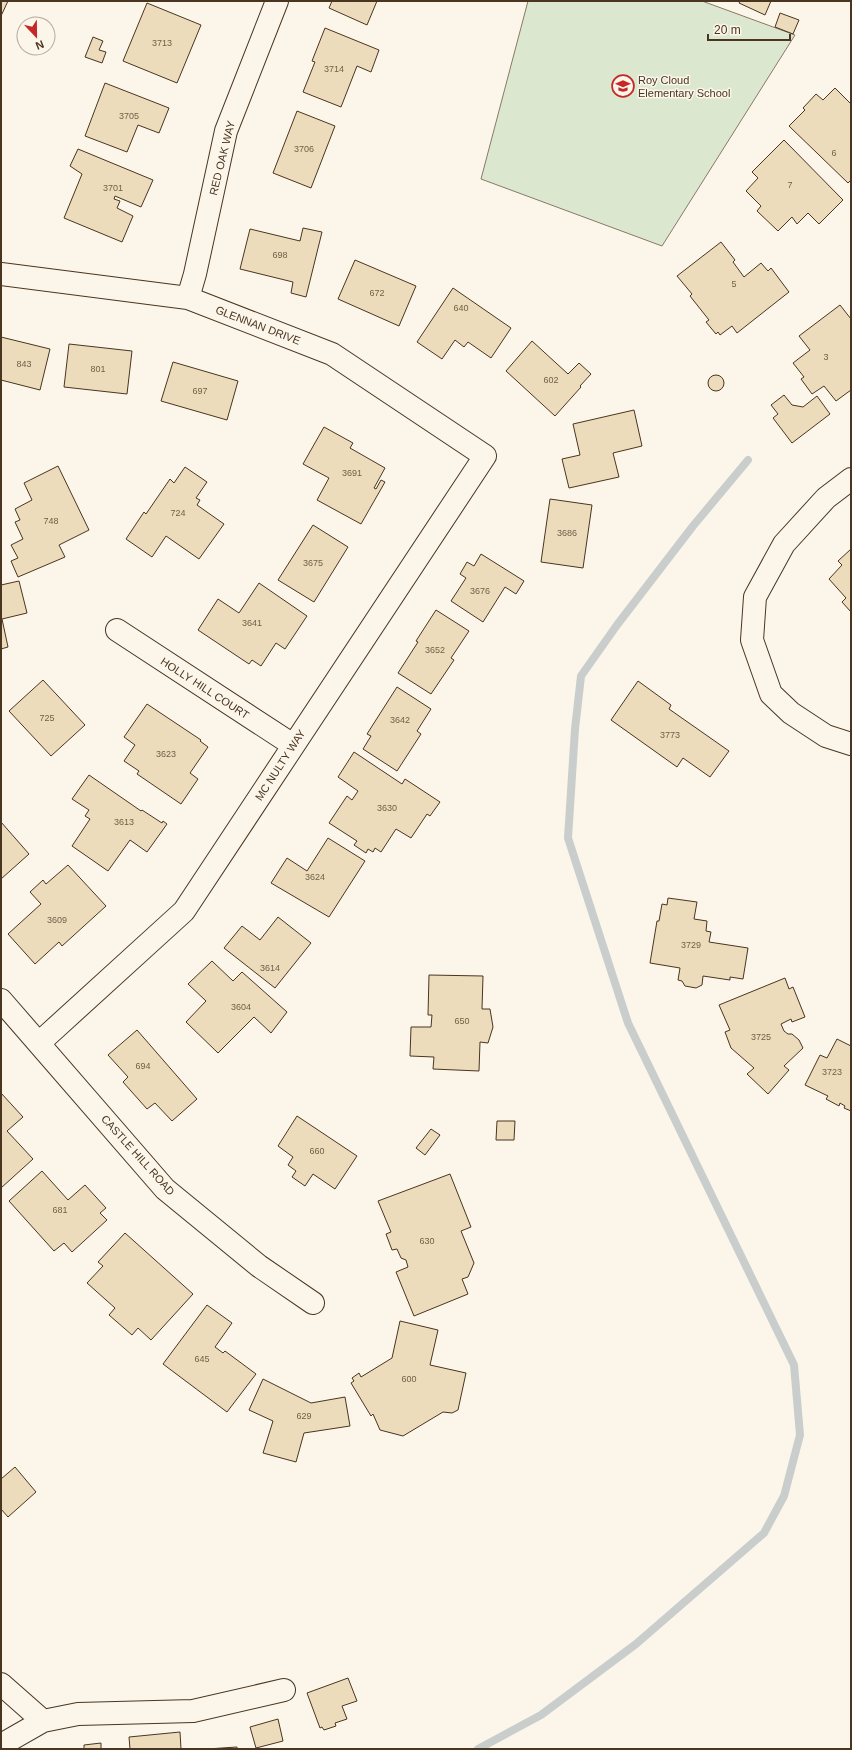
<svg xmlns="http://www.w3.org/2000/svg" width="852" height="1750" font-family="Helvetica,sans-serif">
	<rect width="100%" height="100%" fill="#fbf6e9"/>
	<path fill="#dce7d0" stroke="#887966" d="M528 1H702L795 35 662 246 481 179Z"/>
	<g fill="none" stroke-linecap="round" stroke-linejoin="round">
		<path stroke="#c9cecd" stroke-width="8" d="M478 1749 541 1715 636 1644 764 1533 784 1496 800 1435 794 1365 628 1023 568 838 575 729 581 676 617 625 693 526 748 460"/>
	</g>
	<path fill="#ecdcbc" stroke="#4a3520" d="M1 1H8L1 16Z
		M332 1H377L367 25 329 8Z
		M740 1H771L765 15 739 3Z
		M147 3 201 25 177 83 123 61Z
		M780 13 799 20 793 34 775 27Z
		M325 28 379 50 371 72 357 66 341 107 303 92 315 62 312 61Z
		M93 37 103 41 99 50 106 52 102 63 85 57Z
		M105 83 169 108 159 133 138 125 127 152 85 136Z
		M835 88 850 103 851 101V180L848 183 789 126 805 110 803 108 816 94 823 100Z
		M297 111 335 126 311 188 273 173Z
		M784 140 843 200 819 224 808 213 797 224 792 217 778 231 757 211 761 206 746 191 758 178 752 172Z
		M78 149 153 180 141 207 115 196 114 199 120 201 117 208 133 216 122 242 64 218 82 174 70 166Z
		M303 228 322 232 306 297 291 293 293 282 240 269 250 229 300 241Z
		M721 242 735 260 733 262 744 277 761 263 768 271 771 268 789 292 737 333 732 326 720 335 718 332 716 334 706 322 709 320 690 296 692 294 677 276Z
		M355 260 416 286 399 326 338 299Z
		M453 288 511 328 491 358 468 342 464 347 455 340 442 359 417 342Z
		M840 305 851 319V390L836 401 824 386 812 394 801 379 804 377 793 363 810 350 799 336Z
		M1 337 50 349 40 390 1 380Z
		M532 341 568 374 579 363 591 374 580 386 581 387 555 416 506 371Z
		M69 344 132 351 127 394 64 387Z
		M173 362 238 381 227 420 161 401Z
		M708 383a8 8 0 1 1 16 0a8 8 0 1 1-16 0Z
		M784 395 792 405 803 407 817 396 830 414 792 443 773 418 778 414 771 405Z
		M634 410 642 446 613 453 619 477 569 488 562 459 580 455 573 424Z
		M324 427 353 443 350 448 385 468 374 488 376 489 381 480 385 482 361 524 317 500 329 478 303 464Z
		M58 466 89 530 59 545 65 557 18 577 11 561 18 558 11 545 23 539 15 522 20 520 15 509 32 500 24 483Z
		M185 467 207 482 196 498 200 500 197 505 224 524 199 559 166 536 152 557 126 539 144 512 146 514 170 479 174 483Z
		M550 499 592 505 583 568 541 562Z
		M313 525 348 547 314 602 278 580Z
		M851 549V612L842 602 846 598 829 579 842 565 838 561Z
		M481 554 524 581 516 594 505 587 483 622 451 601 466 578 460 574 467 562 474 566Z
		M19 581 27 613 2 619 8 647 1 649V585Z
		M259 583 307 616 285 649 276 643 261 666 252 660 249 664 198 630 218 599 239 613Z
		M436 610 469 631 451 658 454 660 431 694 398 673 418 642 416 641Z
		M43 680 85 725 51 756 9 711Z
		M638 681 671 705 669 709 729 751 710 777 683 758 677 767 611 720Z
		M397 687 431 709 417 731 421 734 397 771 363 749 371 736 367 734Z
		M147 704 201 740 200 741 208 747 190 773 198 779 181 804 137 774 139 771 124 761 135 745 124 737Z
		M354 752 402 784 405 779 440 802 430 816 427 814 411 838 396 829 381 852 375 848 373 852 368 849 366 853 354 845 357 841 329 823 347 796 352 800 358 791 338 777Z
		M89 775 141 811 142 810 162 823 163 821 167 824 147 852 130 840 108 871 72 846 90 819 85 816 89 810 72 799Z
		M1 822 29 854 1 879Z
		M328 838 365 861 329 917 271 883 287 858 307 871Z
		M68 865 106 906 62 946 59 942 35 964 8 934 41 904 30 892 43 880 46 884Z
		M668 898 697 902 694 919 707 921 706 931 711 932 709 942 748 948 743 979 730 977V980L703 976 702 985 696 988 685 986 682 981 678 980 680 968 650 963 657 921H659L662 904 667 905Z
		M278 917 311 943 275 988 224 948 242 926 260 940Z
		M212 961 233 981 242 972 287 1012 271 1033 254 1017 218 1053 186 1022 206 1001 188 984Z
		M429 975 483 976 482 1009H490L493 1027 488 1043 480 1042 479 1071 433 1069 434 1057 410 1056 411 1027H431L432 1015H428Z
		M785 978 789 989 793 987 805 1017 792 1022 791 1019 781 1024 784 1031 788 1034H792L799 1040 803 1048 784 1066 789 1070 768 1094 747 1074 754 1068 731 1048 725 1032 730 1030 719 1005Z
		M137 1030 197 1099 172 1121 155 1103 147 1109 123 1082 128 1077 108 1055Z
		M837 1039 851 1046V1111L844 1108 845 1106 840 1103 839 1106 826 1099 828 1096 805 1085 820 1055 827 1058Z
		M1 1093 23 1117 7 1131 33 1159 1 1188Z
		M297 1116 357 1156 335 1189 313 1174 305 1186 292 1177 296 1171 288 1165 293 1157 278 1146Z
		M497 1121H515L514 1140H496Z
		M431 1129 440 1135 425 1155 416 1148Z
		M42 1171 68 1200 85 1185 106 1208 100 1213 107 1220 72 1252 64 1243 54 1251 9 1201Z
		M450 1174 471 1227 461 1231 474 1263 468 1277 462 1279 468 1294 414 1316 396 1272 408 1267 406 1260 401 1258 397 1249 392 1250 386 1234 391 1232 378 1201Z
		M125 1233 193 1294 151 1340 138 1328 132 1335 109 1315 115 1308 87 1283 103 1266 98 1262Z
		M207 1305 232 1323 215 1347 223 1353 225 1351 256 1374 227 1412 163 1364Z
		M400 1321 438 1330 430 1365 466 1373 458 1410 452 1413 443 1412 403 1436 380 1430 373 1414 371 1416 351 1383 354 1381 352 1378 359 1373 361 1377 392 1358Z
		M263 1379 311 1403 345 1397 350 1426 304 1433 296 1462 263 1453 273 1421 249 1410Z
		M15 1467 36 1492 8 1517 1 1509V1479Z
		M348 1678 357 1701 342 1706 347 1719 335 1723 336 1726 324 1730 322 1727 320 1728 307 1693Z
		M278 1719 283 1741 256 1748 250 1727Z
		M180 1732 181 1749H130L129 1737Z
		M101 1743V1749H84V1745Z
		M237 1747V1749H207Z"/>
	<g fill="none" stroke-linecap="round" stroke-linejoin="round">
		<g stroke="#4a3520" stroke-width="24">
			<path id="minor" d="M1 274 188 298 332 354 485 456 184 911 39 1043
				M188 298 195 274 226 131 277 1
				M851 479 826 498 784 544 755 597 752 640 771 694 791 713 826 736 851 744
				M117 630 293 745
				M1 1000 165 1189 259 1266 313 1303
				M1 1684 43 1721
				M1 1745 43 1721 78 1714 193 1711 284 1690"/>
		</g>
		<use href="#minor" stroke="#fbf6e9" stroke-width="22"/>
	</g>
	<defs>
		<g id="school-ring" transform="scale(1.15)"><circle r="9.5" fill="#fbf6e9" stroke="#c62828" stroke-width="1.5"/><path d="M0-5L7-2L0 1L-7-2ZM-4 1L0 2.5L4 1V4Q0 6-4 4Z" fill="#c62828"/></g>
	</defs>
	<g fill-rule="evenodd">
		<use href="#school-ring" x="623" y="86"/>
	</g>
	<g text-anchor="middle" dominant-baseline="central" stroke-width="3" stroke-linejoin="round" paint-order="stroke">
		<g font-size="9" fill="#725f47">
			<text x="162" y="43">3713</text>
			<text x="334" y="69">3714</text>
			<text x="129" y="116">3705</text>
			<text x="304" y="149">3706</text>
			<text x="834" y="153">6</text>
			<text x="790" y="185">7</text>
			<text x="113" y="188">3701</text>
			<text x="280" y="255">698</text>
			<text x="734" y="284">5</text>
			<text x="377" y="293">672</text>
			<text x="461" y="308">640</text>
			<text x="826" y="357">3</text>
			<text x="24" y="364">843</text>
			<text x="98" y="369">801</text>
			<text x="551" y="380">602</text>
			<text x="200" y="391">697</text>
			<text x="352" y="473">3691</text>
			<text x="178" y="513">724</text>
			<text x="51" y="521">748</text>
			<text x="567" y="533">3686</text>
			<text x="313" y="563">3675</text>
			<text x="480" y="591">3676</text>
			<text x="252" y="623">3641</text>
			<text x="435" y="650">3652</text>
			<text x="47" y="718">725</text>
			<text x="400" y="720">3642</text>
			<text x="670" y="735">3773</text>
			<text x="166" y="754">3623</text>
			<text x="387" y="808">3630</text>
			<text x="124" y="822">3613</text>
			<text x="315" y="877">3624</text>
			<text x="57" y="920">3609</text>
			<text x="691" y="945">3729</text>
			<text x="270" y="968">3614</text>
			<text x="241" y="1007">3604</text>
			<text x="462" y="1021">650</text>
			<text x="761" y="1037">3725</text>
			<text x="143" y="1066">694</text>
			<text x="832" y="1072">3723</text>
			<text x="317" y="1151">660</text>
			<text x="60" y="1210">681</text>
			<text x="427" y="1241">630</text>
			<text x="202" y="1359">645</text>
			<text x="409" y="1379">600</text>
			<text x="304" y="1416">629</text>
		</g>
		<g font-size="11" fill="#4a3520" stroke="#fbf6e9" text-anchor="start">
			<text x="638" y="80">Roy Cloud<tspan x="638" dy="13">Elementary School</tspan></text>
		</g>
		<g font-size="11" fill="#4a3520" stroke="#fbf6e9">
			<text transform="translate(222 158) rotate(-76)">RED OAK WAY</text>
			<text transform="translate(258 325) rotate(21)">GLENNAN DRIVE</text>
			<text transform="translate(205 688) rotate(33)">HOLLY HILL COURT</text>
			<text transform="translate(280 765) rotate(-57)">MC NULTY WAY</text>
			<text transform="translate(138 1155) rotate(48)">CASTLE HILL ROAD</text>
		</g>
	</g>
	<rect width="852" height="1750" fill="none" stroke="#4a3520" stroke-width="4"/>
	<g transform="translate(36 36) rotate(158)"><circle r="19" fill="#fbf6e9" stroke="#b4a999"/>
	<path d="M0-3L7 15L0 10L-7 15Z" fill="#c62828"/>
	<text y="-6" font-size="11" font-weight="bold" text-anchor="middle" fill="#4a3520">N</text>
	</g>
	<path d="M708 34v6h82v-6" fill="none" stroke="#4a3520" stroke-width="2"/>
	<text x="714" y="34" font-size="12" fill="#4a3520" stroke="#fbf6e9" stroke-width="3" paint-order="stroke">20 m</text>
</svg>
